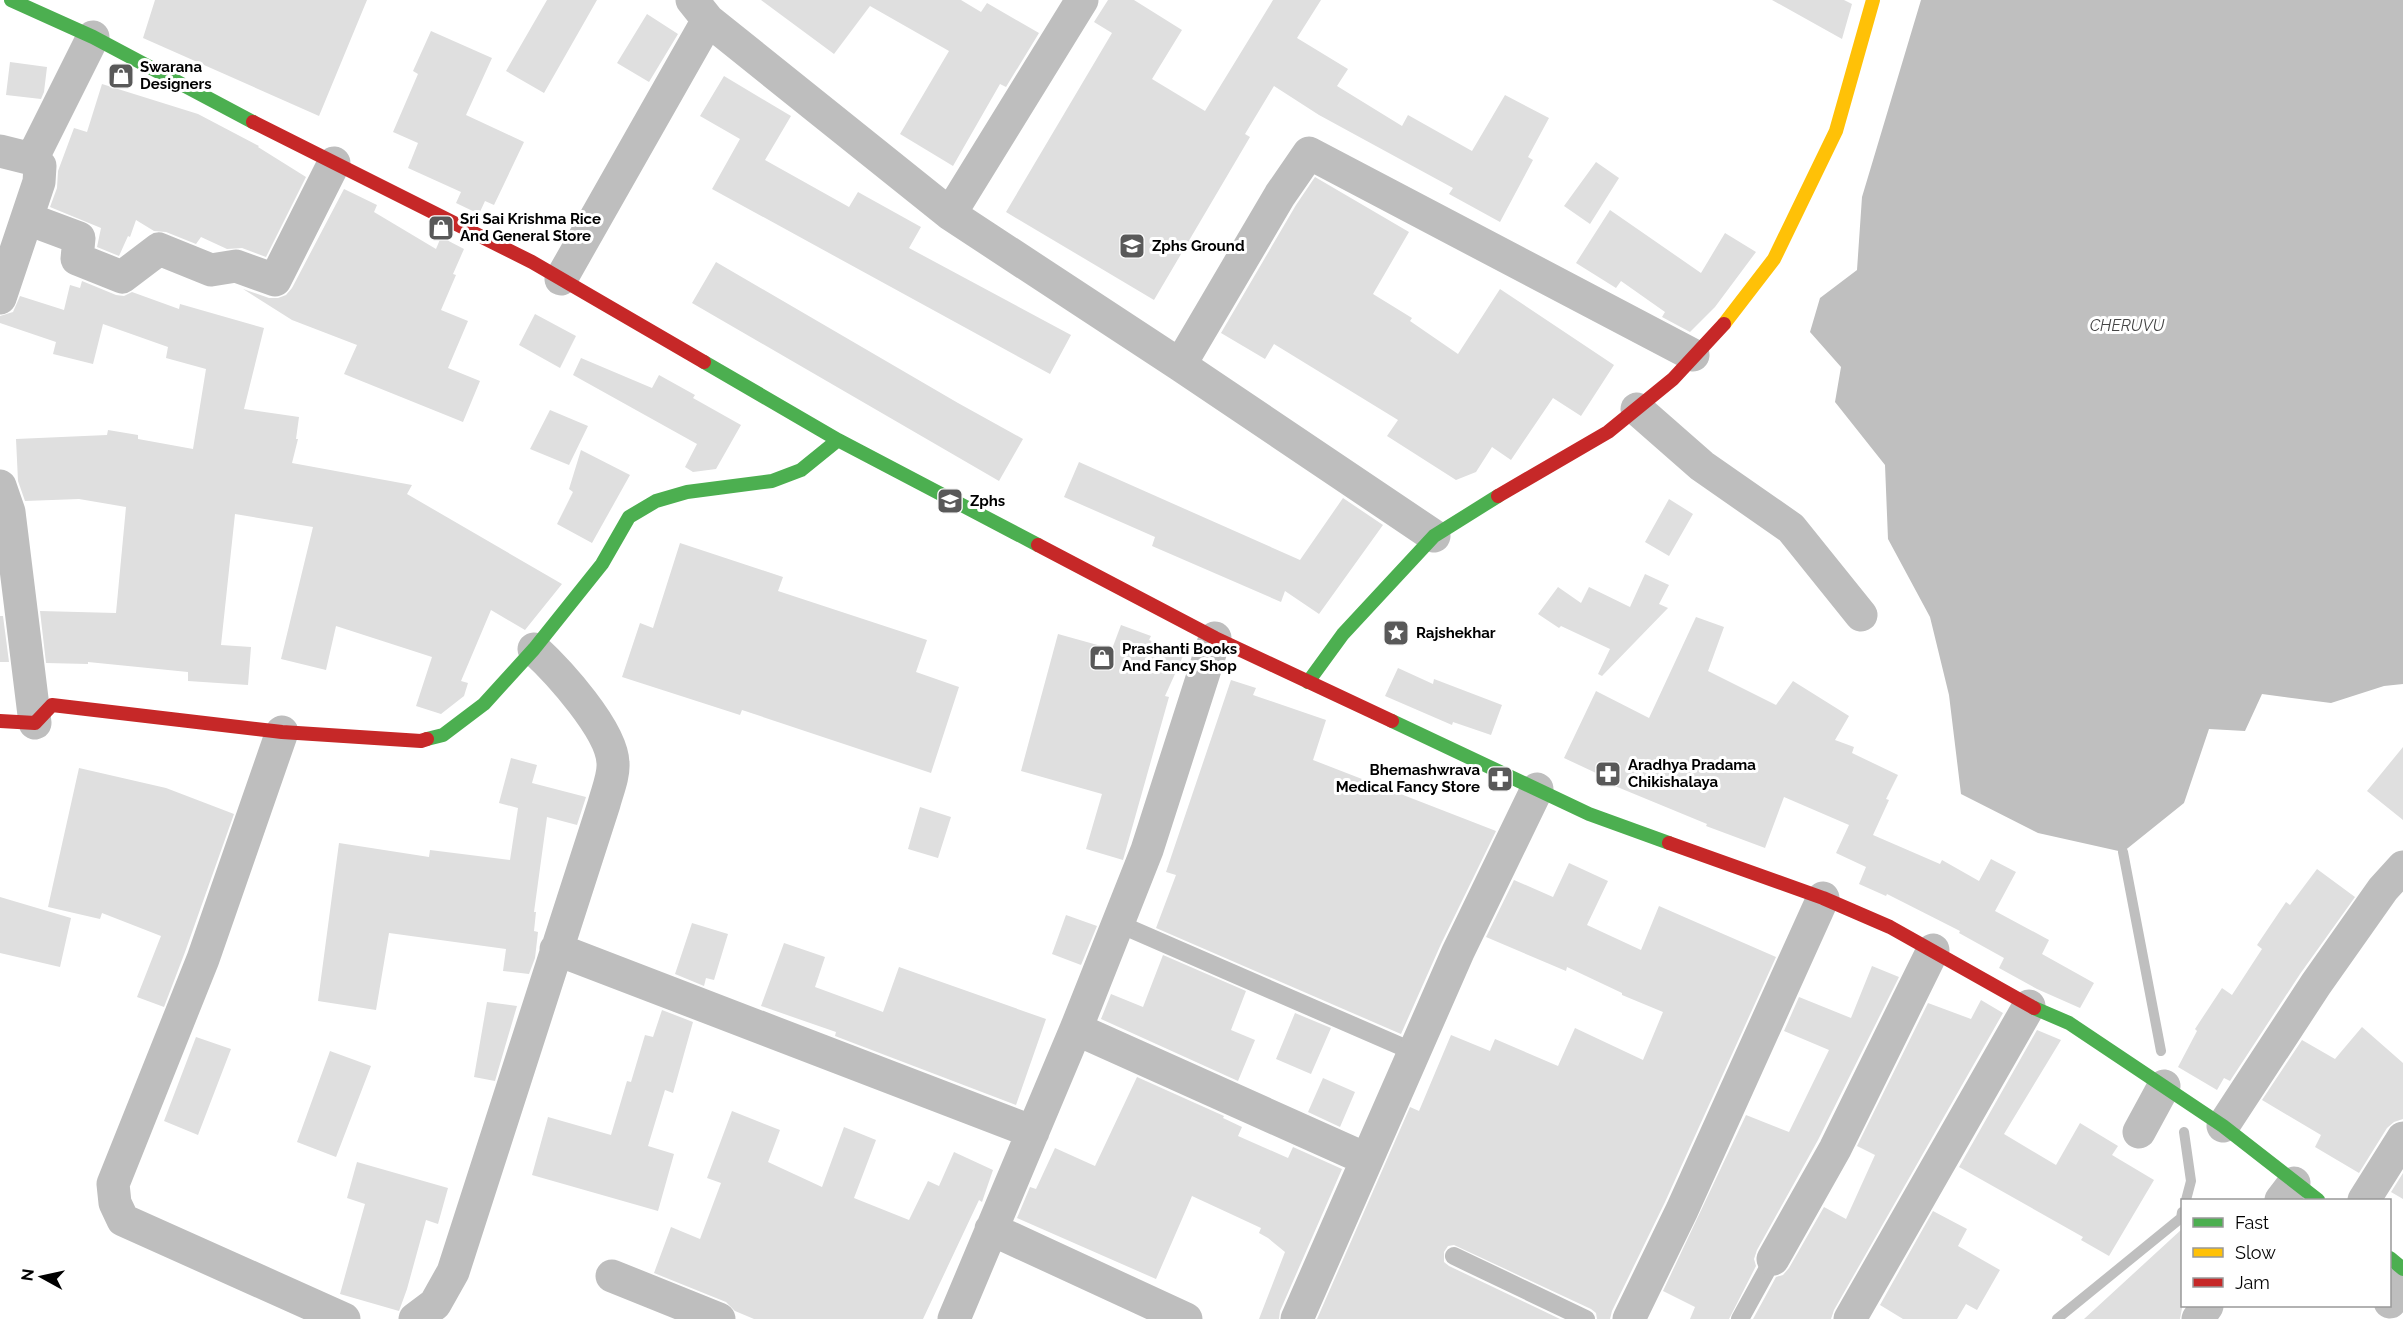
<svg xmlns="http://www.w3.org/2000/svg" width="2403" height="1319" font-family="Raleway,sans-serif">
	<rect width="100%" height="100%" fill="#fff"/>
	<path fill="#bfbfbf" d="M1921 0H2403V684L2384 686 2331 703 2262 694 2245 731 2209 729 2184 803 2123 852 2038 833 1961 794 1949 695 1930 617 1888 539 1885 465 1835 402 1841 367 1810 332 1820 298 1857 270 1862 197Z"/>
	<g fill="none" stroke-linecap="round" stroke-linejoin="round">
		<path stroke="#bfbfbf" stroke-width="10" d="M2123 852 2161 1051
			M2184 1132 2191 1181 2186 1200
			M2057 1319 2181 1218 2182 1212"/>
	</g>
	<path fill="#dfdfdf" d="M155 0H367L319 116 143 38Z
		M547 0H597L544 93 506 71Z
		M761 0H961L981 12 987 3 1039 33 1006 87 1000 84 953 166 900 134 949 51 870 6 834 54Z
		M1108 0H1134L1182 30 1152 79 1205 111 1273 0H1321L1297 38 1348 69 1337 86 1402 126 1408 115 1472 151 1505 95 1549 118 1528 157 1533 160 1500 222 1449 194 1453 188 1319 115 1274 86 1245 134 1250 137 1154 300 1006 212 1112 33 1094 22Z
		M1772 0H1844L1852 4 1842 39Z
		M647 14 678 34 649 82 617 63Z
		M431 31 492 58 466 115 524 142 494 205 485 201 479 214 456 203 461 192 408 168 418 143 393 132 418 74 413 71Z
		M10 62 47 67 44 92 41 99 6 95Z
		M724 76 791 116 765 160 849 207 858 192 921 227 909 248 1071 335 1050 374 712 189 740 139 700 116Z
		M102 84 198 114 259 146 258 147 306 177 266 257 242 248 227 249 201 237 196 244 166 232 154 231 136 220 130 237 128 236 119 256 97 247 101 228 50 207 57 188 58 171 74 128 87 132Z
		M1596 162 1619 178 1590 224 1564 206Z
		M1315 177 1409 232 1373 294 1412 318 1410 321 1458 354 1500 289 1614 365 1581 416 1553 398 1511 460 1492 447 1476 472 1456 480 1387 436 1398 420 1274 344 1265 359 1221 333 1296 205Z
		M344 189 377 205 374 212 436 249 441 237 464 249 453 274 456 275 441 310 468 321 448 368 480 381 463 422 344 374 357 345 292 320 243 289 269 298H278L286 295 292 288Z
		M1610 210 1701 273 1725 233 1756 252 1715 307 1690 332 1662 317 1665 312 1621 281 1616 288 1576 263Z
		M716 262 958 403 1023 439 999 481 692 303Z
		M82 281 116 295 124 296 132 292 179 309 180 304 264 328 244 409 299 417 296 439H298L292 463 412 485 407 494 562 584 525 630 491 610 461 681 468 683 464 696 441 714 416 706 432 657 336 626 326 670 281 659 313 527 235 514 221 645 251 647 248 685 188 681V672L88 662V664L46 663 40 611 116 613 126 507 79 499 25 501 18 481 16 439 107 435 108 430 138 435V439L193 449 206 369 166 358 168 347 103 324 93 364 53 354 56 342 0 323V316L13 312 20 296 64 310 70 285 80 288Z
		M535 314 576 336 560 368 519 345Z
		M581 358 652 388 659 375 695 395 693 398 741 425 716 469 693 472 685 467 697 444 573 375Z
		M550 410 588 426 569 465 530 449Z
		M581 450 630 475 592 543 557 524 573 492 569 489Z
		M1079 462 1300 560 1343 498 1383 525 1319 614 1285 591 1281 602 1152 546 1155 537 1064 497Z
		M1669 499 1693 514 1669 556 1645 542Z
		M680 543 783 577 778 591 927 640 916 672 959 687 931 773 742 710 740 715 622 677 640 623 653 628Z
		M1645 574 1669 585 1659 604 1668 608 1602 676 1598 674 1610 649 1561 626 1559 628 1538 614 1558 587 1581 603 1589 587 1630 607Z
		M0 616H3L9 662H0Z
		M1696 617 1724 627 1708 671 1776 705 1793 681 1849 716 1835 740 1854 747 1852 753 1898 775 1886 799 1889 800 1873 835 1940 864 1942 860 1979 881 1991 859 2016 872 1995 911 2049 940 2042 954 2094 983 2080 1008 2037 989 1999 968 2004 958 1959 933 1960 931 1887 894 1886 896 1859 884 1866 867 1836 853 1849 825 1784 797 1765 848 1706 826 1707 824 1610 784 1611 780 1564 758 1596 691 1649 718Z
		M1121 625 1151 636 1149 640 1184 654 1165 696 1169 697 1123 860 1086 849 1102 794 1021 771 1058 634 1112 649Z
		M1398 668 1433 684 1434 679 1502 705 1491 735 1453 722 1452 725 1385 696Z
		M1231 680 1256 688 1253 695 1326 720 1313 760 1496 831 1441 944 1401 1034 1156 928 1176 875 1166 872Z
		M2403 747V820L2367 791Z
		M511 758 537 765 532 783 586 797 577 825 547 817 534 912H536L534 931 538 932 535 958 529 974 503 971 506 949 389 933 376 1010 318 1001 339 843 429 857 430 850 510 860 518 808 499 803Z
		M79 768 166 788 234 814 185 952 164 1007 137 997 161 936 102 913 100 919 48 907Z
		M920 807 951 817 938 858 908 849Z
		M1569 863 1608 881 1587 925 1641 950 1659 906 1776 957 1665 1202 1612 1311 1610 1319H1597L1596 1313 1591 1309 1454 1245 1448 1246 1444 1252V1262L1449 1266 1560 1319H1317L1410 1107 1419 1111 1451 1035 1490 1051 1495 1039 1558 1066 1575 1028 1643 1060 1663 1012 1622 995V993L1567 967 1566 971 1486 937 1514 880 1553 897Z
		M2317 869 2355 897 2300 974 2230 1081 2224 1078 2217 1090 2178 1067 2197 1031 2195 1029 2222 988 2232 995 2262 949 2257 945 2286 902 2290 905Z
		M0 897 71 918 60 967 0 953Z
		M1066 915 1097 926 1081 965 1052 954Z
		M692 923 728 934 714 980 706 978 704 986 675 974Z
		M784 943 825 957 815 987 883 1012 899 967 1046 1019 1016 1105 835 1036 836 1032 761 1006Z
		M1163 955 1246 991 1231 1030 1255 1040 1238 1081 1101 1019 1111 994 1143 1007Z
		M1872 966 1899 977 1818 1140 1757 1250 1754 1259 1756 1266 1729 1319H1690L1695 1307 1663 1291 1746 1115 1789 1132 1829 1050 1784 1031 1799 997 1851 1018Z
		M1981 1000 2003 1013 1834 1310 1831 1319H1753L1776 1277 1783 1275 1789 1268 1824 1207 1846 1219 1875 1155 1857 1146 1928 1003 1971 1019Z
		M487 1002 517 1006 495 1081 474 1077Z
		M662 1010 693 1022 673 1093 665 1090 648 1146 674 1154 658 1211 532 1175 548 1117 611 1135 627 1081 631 1082 645 1035 653 1037Z
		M1295 1013 1331 1028 1311 1074 1276 1059Z
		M2362 1027 2403 1063V1119L2394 1122 2387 1128 2359 1173 2315 1147 2321 1135 2262 1100 2302 1040 2335 1059Z
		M2037 1030 2061 1040 2004 1134 2056 1165 2080 1123 2118 1146 2112 1155 2154 1180 2109 1256 2081 1240 2083 1237 1959 1167Z
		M196 1037 231 1049 198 1135 164 1121Z
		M330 1051 371 1066 336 1157 297 1142Z
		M1137 1077 1224 1116 1223 1118 1242 1127 1238 1136 1288 1158 1293 1147 1342 1169 1280 1311 1279 1319H1259L1285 1252 1268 1238 1259 1233 1261 1228 1192 1196 1156 1279 1017 1218 1030 1187 1036 1189 1055 1148 1095 1166Z
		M1323 1078 1355 1092 1340 1127 1308 1112Z
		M732 1111 780 1130 768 1162 822 1187 844 1127 876 1140 854 1198 909 1220 928 1181 939 1186 954 1152 993 1170 982 1202 979 1200 923 1319H754L735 1311 726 1302 654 1273 671 1227 700 1239 721 1183 707 1178Z
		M357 1162 448 1188 438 1224 426 1220 407 1289 399 1311 340 1294 365 1204 347 1198Z
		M2403 1173V1199L2391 1192Z
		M1933 1211 1967 1229 1958 1246 2000 1270 1977 1310 1966 1304 1957 1319H1903L1880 1305Z
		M2182 1229V1308L2180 1319H2084Z"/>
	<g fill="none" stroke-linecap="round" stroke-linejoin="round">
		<path stroke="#bebebe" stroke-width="18" d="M1117 923 1414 1052
			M1454 1256 1586 1319
			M1740 1319 1773 1259"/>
		<path stroke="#bebebe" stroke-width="33" d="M708 20 950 214 1180 365 1434 536
			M0 151 32 159
			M950 214 1082 0
			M28 219 79 238 77 259 122 277 159 249 211 270 236 266 275 280 334 163
			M561 279 708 20 692 0
			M0 298 39 182 40 166 32 159 93 37
			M1180 365 1280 195 1309 153 1693 355
			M1637 409 1702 466 1791 528 1861 615
			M0 486 9 512 35 723
			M282 732 203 959 113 1184 115 1203 123 1220 344 1319
			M556 949 1033 1132
			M1076 1029 1366 1159
			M2223 1126 2316 984 2383 889 2403 867
			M2139 1132 2164 1086
			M2281 1200 2294 1183
			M2364 1200 2403 1138
			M991 1229 1186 1319
			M1773 1259 1835 1149 1933 950
			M612 1276 719 1319
			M2390 1302 2403 1281
			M415 1319 435 1304 453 1272 604 804C607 792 614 776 613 763 612 730 558 671 534 649
			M954 1319 1076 1029 1147 850 1215 638
			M1297 1319 1458 952 1537 789
			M1629 1319 1682 1210 1823 898
			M1850 1319 2029 1006
			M2198 1319 2207 1306"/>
		<path stroke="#4caf50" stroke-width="14" d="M11 0 93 37 253 122
			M704 362 838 440 1038 545
			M1308 682 1343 634 1434 536 1498 496
			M1392 721 1589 814 1669 843
			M427 739 443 735 484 704 534 649 602 564 629 517 656 501 687 492 772 481 801 470 838 440
			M2034 1008 2069 1023 2223 1126 2318 1200
			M2390 1258 2403 1269"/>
		<path stroke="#ffc107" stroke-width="14" d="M1724 324 1774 259 1836 131 1873 0"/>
		<path stroke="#c62828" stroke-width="14" d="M253 122 532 262 704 362
			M1498 496 1608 432 1673 379 1724 324
			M1038 545 1215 638 1392 721
			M0 721 35 723 52 705 282 732 421 741 427 739
			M1669 843 1823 898 1890 927 2034 1008"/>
	</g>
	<defs>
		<g id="shop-square" transform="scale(1.35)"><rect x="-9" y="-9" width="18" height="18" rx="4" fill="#595959" stroke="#fff"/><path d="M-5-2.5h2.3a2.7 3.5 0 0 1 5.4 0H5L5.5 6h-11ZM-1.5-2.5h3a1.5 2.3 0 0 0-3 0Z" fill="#fff"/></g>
		<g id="school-square" transform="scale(1.35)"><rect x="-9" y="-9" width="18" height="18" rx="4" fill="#595959" stroke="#fff"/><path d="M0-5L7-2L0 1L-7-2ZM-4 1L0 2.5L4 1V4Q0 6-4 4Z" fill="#fff"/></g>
		<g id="sight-square" transform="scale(1.35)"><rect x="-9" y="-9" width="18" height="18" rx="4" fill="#595959" stroke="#fff"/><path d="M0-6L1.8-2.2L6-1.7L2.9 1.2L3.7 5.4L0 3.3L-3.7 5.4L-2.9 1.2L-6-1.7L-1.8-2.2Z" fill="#fff"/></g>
		<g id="pharmacy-square" transform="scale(1.35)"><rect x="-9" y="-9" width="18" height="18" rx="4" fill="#595959" stroke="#fff"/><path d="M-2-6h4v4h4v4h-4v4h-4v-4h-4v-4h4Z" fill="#fff"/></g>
	</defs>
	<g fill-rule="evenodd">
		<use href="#shop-square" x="121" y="76"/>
		<use href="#shop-square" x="441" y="228"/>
		<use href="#school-square" x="1132" y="246"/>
		<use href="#school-square" x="950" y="501"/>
		<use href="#sight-square" x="1396" y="633"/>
		<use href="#shop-square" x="1102" y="658"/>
		<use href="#pharmacy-square" x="1608" y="774"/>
		<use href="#pharmacy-square" x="1500" y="779"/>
	</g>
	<g text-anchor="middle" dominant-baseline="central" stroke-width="6" stroke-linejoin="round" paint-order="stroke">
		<g font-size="15" font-weight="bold" fill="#000" stroke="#fff" text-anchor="start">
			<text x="140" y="67">Swarana<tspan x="140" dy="17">Designers</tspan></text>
			<text x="460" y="219">Sri Sai Krishma Rice<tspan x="460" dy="17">And General Store</tspan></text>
			<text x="1152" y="246">Zphs Ground</text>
			<text x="970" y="501">Zphs</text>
			<text x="1416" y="633">Rajshekhar</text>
			<text x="1122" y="649">Prashanti Books<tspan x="1122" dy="17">And Fancy Shop</tspan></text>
			<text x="1628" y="765">Aradhya Pradama<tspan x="1628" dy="17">Chikishalaya</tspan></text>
			<text x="1480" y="770" text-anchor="end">Bhemashwrava<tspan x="1480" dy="17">Medical Fancy Store</tspan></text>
		</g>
		<g font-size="16" font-style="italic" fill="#444" stroke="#fff">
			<text x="2127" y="325">CHERUVU</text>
		</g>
	</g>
	<rect x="2181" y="1199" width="210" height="108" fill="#ffffff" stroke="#999999" stroke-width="1.5"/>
	<rect x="2193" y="1218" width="30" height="9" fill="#4caf50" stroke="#999999" stroke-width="1.5"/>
	<text x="2235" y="1229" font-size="18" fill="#000000">Fast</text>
	<rect x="2193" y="1248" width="30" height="9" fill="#ffc107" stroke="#999999" stroke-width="1.5"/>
	<text x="2235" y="1259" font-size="18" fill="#000000">Slow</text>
	<rect x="2193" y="1278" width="30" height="9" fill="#c62828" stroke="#999999" stroke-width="1.5"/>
	<text x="2235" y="1289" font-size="18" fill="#000000">Jam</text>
	<g transform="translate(42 1277) rotate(278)" stroke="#ffffff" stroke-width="4.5" paint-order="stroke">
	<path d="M0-4.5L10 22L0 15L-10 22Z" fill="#000000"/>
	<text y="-9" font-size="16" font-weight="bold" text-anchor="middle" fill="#000000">N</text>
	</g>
</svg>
